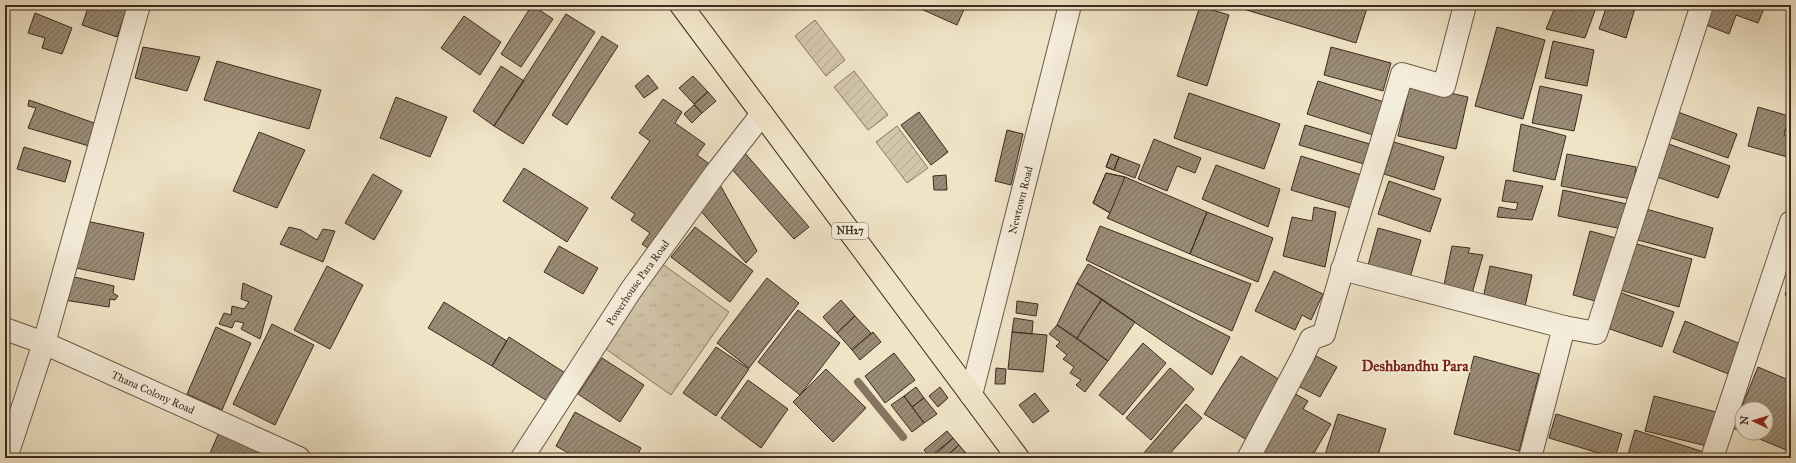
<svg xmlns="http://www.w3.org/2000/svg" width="1796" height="463" font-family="'IM FELL Great Primer',serif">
	<defs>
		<pattern id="grass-tufts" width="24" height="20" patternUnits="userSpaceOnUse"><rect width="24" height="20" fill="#d2c5aa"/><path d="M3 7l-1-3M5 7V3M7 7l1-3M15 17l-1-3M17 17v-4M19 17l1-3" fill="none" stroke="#b5a992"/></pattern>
		<pattern id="garden-furrows" width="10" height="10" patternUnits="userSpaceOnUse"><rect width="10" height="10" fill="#d2c5aa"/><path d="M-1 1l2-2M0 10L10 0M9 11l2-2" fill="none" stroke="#b5a992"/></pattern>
		<pattern id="building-hatch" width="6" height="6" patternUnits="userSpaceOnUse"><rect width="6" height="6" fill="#9a8b76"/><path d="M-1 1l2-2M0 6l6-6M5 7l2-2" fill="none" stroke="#7f7260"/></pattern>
	</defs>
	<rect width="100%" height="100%" fill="#f0e4c7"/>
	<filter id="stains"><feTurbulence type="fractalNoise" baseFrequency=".005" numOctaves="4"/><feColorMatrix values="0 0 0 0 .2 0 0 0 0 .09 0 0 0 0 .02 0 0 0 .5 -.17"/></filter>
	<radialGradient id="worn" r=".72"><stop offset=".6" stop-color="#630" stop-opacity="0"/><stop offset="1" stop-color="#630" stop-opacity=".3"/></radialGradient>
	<path fill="url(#grass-tufts)" stroke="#887864" d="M661 263 729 312 671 395 603 347Z"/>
	<path fill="url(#garden-furrows)" stroke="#887864" d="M815 20 845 60 826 76 795 36Z
		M854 71 888 115 868 130 834 87Z
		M897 126 928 168 907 183 876 142Z"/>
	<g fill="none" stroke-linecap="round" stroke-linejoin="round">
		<path stroke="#847461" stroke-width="8" d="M858 382 903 437
			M920 457V458"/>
	</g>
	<path fill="url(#building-hatch)" stroke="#3d2b1e" d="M89 5H128L117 37 82 25Z
		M532 5 553 19 521 67 501 54Z
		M556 5H566L560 10Z
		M912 5H966L957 25Z
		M1230 5H1368L1356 43Z
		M1556 5H1572L1586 9 1587 5H1597L1585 38 1546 29Z
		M1607 5H1636L1626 38 1599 29Z
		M1708 5H1763L1765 6 1758 23 1736 15 1729 34 1701 23Z
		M1200 6 1229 15 1207 86 1177 76Z
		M35 13 72 28 62 54 42 48 45 38 28 33Z
		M566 14 595 32 523 144 494 126Z
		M464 16 501 42 480 75 441 48Z
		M1497 27 1545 40 1523 119 1475 106Z
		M602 36 618 46 567 125 552 115Z
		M1553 41 1594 50 1587 86 1545 78Z
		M143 47 200 57 187 91 135 78Z
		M1331 47 1391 63 1383 91 1324 75Z
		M217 61 321 90 309 129 204 100Z
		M501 66 524 81 494 126 473 111Z
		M648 75 658 88 644 98 635 86Z
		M693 76 708 92 694 104 679 88Z
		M1318 81 1384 102 1373 135 1307 114Z
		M1410 84 1468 97 1456 149 1398 136Z
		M1540 86 1582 95 1574 131 1532 123Z
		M708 92 716 101 702 113 694 104Z
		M1189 93 1280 124 1264 169 1174 138Z
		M396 97 447 117 430 157 380 138Z
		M663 99 682 112 675 123 705 144 697 155 715 168 655 253 642 244 650 233 631 220 635 214 611 198 650 141 639 133Z
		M29 100 97 124 89 146 28 128 36 108 28 106Z
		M694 105 702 113 692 123 684 114Z
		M1758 107 1789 116 1784 135 1791 137V158L1748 146Z
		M919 112 948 152 931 165 901 125Z
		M1678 112 1737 134 1728 158 1669 137Z
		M1521 124 1566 136 1555 180 1513 171Z
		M1305 125 1370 144 1364 164 1299 145Z
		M1007 130 1023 134 1011 185 995 181Z
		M259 132 305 150 277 208 233 191Z
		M1154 139 1201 158 1195 173 1177 166 1167 191 1138 179Z
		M1394 142 1444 157 1434 190 1384 174Z
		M1666 143 1730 166 1718 198 1654 176Z
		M24 147 71 161 65 182 17 169Z
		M745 153 809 227 794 239 729 166Z
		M1111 154 1119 157 1114 170 1106 167Z
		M1111 154 1119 157 1114 170 1106 167Z
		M1567 154 1636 167 1631 199 1561 186Z
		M1301 156 1365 176 1354 209 1291 190Z
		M1119 157 1140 165 1135 178 1114 170Z
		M1216 165 1280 189 1268 227 1202 199Z
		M524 168 588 208 567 242 503 201Z
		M1106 173 1125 177 1207 212 1190 254 1107 218 1110 213 1093 203Z
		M1106 173 1125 177 1110 213 1093 203Z
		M373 174 402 191 374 240 345 223Z
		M946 175 947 190H934L933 176Z
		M1506 180 1543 186 1532 220 1497 217 1499 207 1516 210 1518 203 1502 201Z
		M1389 181 1441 199 1430 232 1378 214Z
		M719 183 757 251 746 263 699 209Z
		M1563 190 1627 204 1622 229 1558 216Z
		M1314 207 1336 212 1325 267 1283 256 1292 217 1312 221Z
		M1646 209 1713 228 1705 258 1638 240Z
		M1207 212 1273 238 1258 282 1190 254Z
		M86 221 144 233 134 280 76 268Z
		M1100 226 1251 284 1232 331 1086 260Z
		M289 227 301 230 317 240 323 229 335 231 323 262 280 244Z
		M695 227 753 271 730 302 671 257Z
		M1378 228 1421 240 1409 281 1367 269Z
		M1590 231 1616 238 1599 302 1573 295Z
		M1633 243 1692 259 1679 307 1620 290Z
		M559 246 598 268 583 294 544 272Z
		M1452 246 1470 248 1468 253 1483 255 1471 297 1443 290Z
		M1088 264 1230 337 1212 375 1077 283Z
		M327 266 363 285 330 349 294 330Z
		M1490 266 1532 275 1524 311 1482 303Z
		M1274 271 1323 294 1311 320 1302 315 1295 330 1255 311Z
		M70 276 114 286 113 293 118 296 115 300 110 299 109 307 64 300Z
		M767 278 799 303 749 368 717 343Z
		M1791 280V298L1785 295Z
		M243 283 272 296 260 339 241 329 244 323 235 321 232 328 219 324 224 313 231 315 232 306 244 309 249 302 241 299Z
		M1077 283 1102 299 1077 338 1057 325Z
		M1619 292 1674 312 1662 347 1607 328Z
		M1102 299 1135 322 1108 361 1077 338Z
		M841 300 855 316 837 333 823 317Z
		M1017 301 1038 304 1036 316 1016 313Z
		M444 302 507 341 492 366 428 328Z
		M798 310 840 343 800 395 758 362Z
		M855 316 871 333 852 350 837 333Z
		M1014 318 1033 321 1032 334 1012 332Z
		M1685 321 1743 345 1731 375 1673 352Z
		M272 324 314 345 275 425 233 404Z
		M1057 325 1108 361 1085 392 1076 385 1081 380 1070 373 1074 367 1063 359 1067 355 1056 346 1060 342 1049 334Z
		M216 327 251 343 222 410 187 394Z
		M873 332 881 342 860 360 852 350Z
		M1012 332 1047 335 1043 372 1008 369Z
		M509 337 570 376 552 404 492 366Z
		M1143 343 1166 363 1123 415 1099 395Z
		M716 347 749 369 716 416 683 393Z
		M894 353 915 380 885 403 865 376Z
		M1314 355 1337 367 1320 397 1298 386Z
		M1241 356 1285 383 1252 443 1204 414Z
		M1474 356 1539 374 1519 451 1454 434Z
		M602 358 644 385 620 422 578 394Z
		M1758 367 1791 381V452L1745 433H1766V409H1742V432L1733 428Z
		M996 368 1006 369 1005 384H995Z
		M1170 368 1194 389 1151 440 1126 418Z
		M826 369 866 408 833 442 793 402Z
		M748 380 788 409 761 448 721 418Z
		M916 387 924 398 912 407 904 396Z
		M940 387 948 398 938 407 929 396Z
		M1292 392 1308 401 1303 409 1331 424 1311 458H1276L1261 449Z
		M1035 393 1049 411 1033 423 1019 405Z
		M904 396 924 423 912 432 891 405Z
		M1654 396 1720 413 1711 447 1645 431Z
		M924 398 937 414 924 423 912 407Z
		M1186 404 1202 418 1166 458H1147L1143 454Z
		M575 412 641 448 636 458H577L556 446Z
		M1338 414 1386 429 1377 458H1324Z
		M1556 414 1622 434 1615 458 1549 438Z
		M220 430 264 450 261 458H208Z
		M1635 430 1707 453 1706 458H1627Z
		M947 431 953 438 930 457 924 450Z
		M953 438 959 445 944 458H931Z
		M959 445 965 452 958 458H944Z
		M965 452 969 458H958Z"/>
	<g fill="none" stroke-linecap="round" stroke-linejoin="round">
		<g stroke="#6a5948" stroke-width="24">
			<g id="minor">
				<path d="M1342 269 1564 327"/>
				<path id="s1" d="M5 329 44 343 299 458"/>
				<path id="s2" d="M971 395 1070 5"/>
				<path d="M6 458 44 343 139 5"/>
				<path id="s3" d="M522 458 631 290 715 174 762 114"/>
				<path d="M1251 458 1249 457 1302 358 1311 339 1324 334C1348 247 1377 161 1402 74L1444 86 1465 5"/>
				<path d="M1530 458 1564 327 1596 333 1702 5"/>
				<path d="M1712 458 1791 222"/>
			</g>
		</g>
		<g stroke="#3d2b1e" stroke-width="24">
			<path id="major" d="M681 5 1018 458"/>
		</g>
		<use href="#minor" stroke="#f5eddb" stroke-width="22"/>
		<use href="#major" stroke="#f0e4c7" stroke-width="22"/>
	</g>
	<g text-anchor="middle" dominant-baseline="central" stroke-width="3.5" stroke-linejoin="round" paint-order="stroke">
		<rect fill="#f5eddb" stroke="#746557" stroke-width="1" x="832" y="223" width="36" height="16" rx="3"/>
		<g font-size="10" font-weight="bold" fill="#3d2b1e">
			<text x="850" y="231">NH27</text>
		</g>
		<g font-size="11" fill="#3d2b1e" stroke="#f5eddb">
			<text stroke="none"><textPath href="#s2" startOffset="201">Newtown Road</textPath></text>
			<text stroke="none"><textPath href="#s3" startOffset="210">Powerhouse Para Road</textPath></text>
			<text stroke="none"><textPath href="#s1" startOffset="161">Thana Colony Road</textPath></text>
		</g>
		<g font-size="15" font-weight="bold" fill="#7a1f14" stroke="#f5eddb">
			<text x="1415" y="366">Deshbandhu Para</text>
		</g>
	</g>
	<rect width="1796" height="463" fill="none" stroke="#f0e4c7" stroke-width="20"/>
	<rect x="6" y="6" width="1784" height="451" fill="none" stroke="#3d2b1e" stroke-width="2"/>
	<rect x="10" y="10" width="1776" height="443" fill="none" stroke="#3d2b1e"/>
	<g transform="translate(1754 421) rotate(274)"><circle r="19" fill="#f5eddb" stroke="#ab9f8f"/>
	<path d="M0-3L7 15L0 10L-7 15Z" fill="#8f2418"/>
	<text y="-6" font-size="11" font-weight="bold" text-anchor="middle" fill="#3d2b1e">N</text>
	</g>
	<rect width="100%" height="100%" filter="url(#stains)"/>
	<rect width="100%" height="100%" fill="url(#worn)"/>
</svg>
